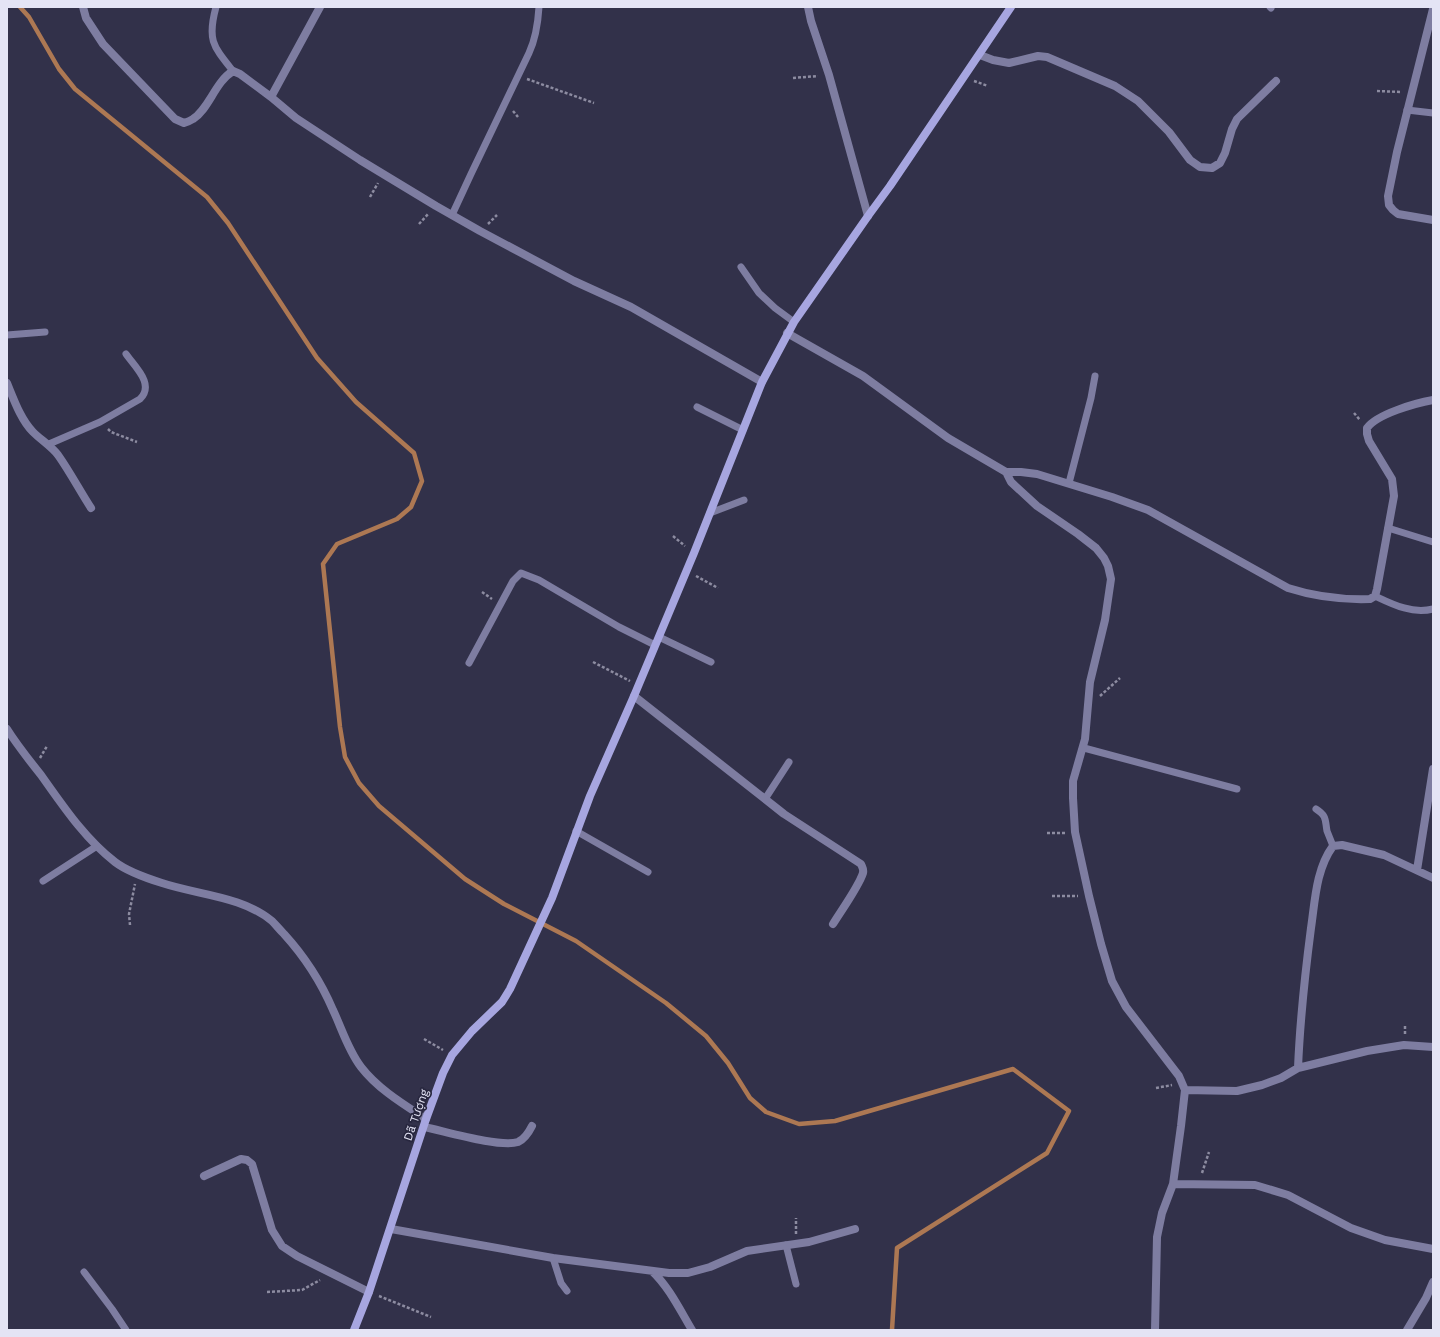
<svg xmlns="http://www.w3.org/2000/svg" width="1440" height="1337" font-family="'Work Sans',sans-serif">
	<rect width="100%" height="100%" fill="#32314a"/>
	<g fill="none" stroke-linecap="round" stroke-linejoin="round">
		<path stroke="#ad7853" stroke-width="4.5" d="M20 7 29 17 59 69 75 89 207 197 228 223 317 358 356 402 414 453 422 481 411 507 397 519 337 544 323 564 340 727 345 757 359 783 379 806 465 879 504 904 576 941 666 1003 706 1036 728 1063 750 1098 766 1112 799 1124 835 1121 1013 1069 1069 1111 1047 1153 897 1248 892 1330"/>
		<path stroke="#8d8ca1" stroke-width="2.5" stroke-dasharray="3 2" stroke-linecap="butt" d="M793 78 818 76
			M527 79 594 103
			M974 81 988 86
			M1377 91 1401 92
			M513 111 518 117
			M370 197 378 183
			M419 224 429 213
			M488 224 497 215
			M1354 413 1360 420
			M108 429 111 432 137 442
			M673 536 685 546
			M696 576 718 588
			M482 592 492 599
			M593 662 630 681
			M1100 696 1120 678
			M40 758 47 746
			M1047 833H1065
			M1052 896H1078
			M130 925 129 914 135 884
			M1405 1034V1026
			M424 1039 443 1050
			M1156 1088 1172 1085
			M1202 1173 1209 1152
			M796 1234V1218
			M267 1292 302 1290 320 1280
			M379 1296 431 1317"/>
		<path stroke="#7e7da1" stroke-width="7" d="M216 7C207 40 213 46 233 71
			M1270 7 1271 8
			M1407 110 1433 113
			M452 215 471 174 529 53C536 38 538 23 539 7
			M741 267 759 293 775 308 794 322
			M7 335 45 332
			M697 407 743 430
			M49 444 100 422 140 399C155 384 135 367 126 354
			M1069 483 1091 398 1095 376
			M710 513 744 500
			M1388 528 1433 542
			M1375 596C1394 605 1412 614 1433 609
			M659 637 711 662
			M469 663 513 581 521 573 539 580 619 627 655 645
			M1084 748 1237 789
			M765 799 789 762
			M1316 809C1327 816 1325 820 1327 831 1329 836 1331 841 1333 846
			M576 831 648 872
			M43 881 97 846
			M786 1245 796 1284
			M553 1258 561 1283 567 1291
			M84 1272 112 1309 126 1330"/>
		<path stroke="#7e7da1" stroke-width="8" d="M83 7 86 18 103 44 175 119 184 123C187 122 190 121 193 119 209 109 215 82 233 71L240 74 271 97 296 118 360 160 436 206 480 231 574 281 631 307 762 382
			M808 7 811 21 829 75 868 216
			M1433 9 1397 152 1388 196 1389 205 1393 210 1398 214 1433 220
			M980 55 993 60 1009 63 1038 56 1047 57 1115 86 1138 101 1169 132 1190 160 1200 167 1212 168 1220 163 1225 153 1232 129 1237 119 1276 81
			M271 97 320 7
			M787 333 863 376 948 438 1006 472 1011 482 1037 506 1078 534 1096 548 1104 558 1108 566 1111 579 1105 620 1090 682 1085 739 1073 781V798L1075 832 1089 896 1101 944 1112 981 1126 1007 1179 1076 1185 1090 1181 1126 1173 1184 1162 1213 1157 1237 1155 1330
			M7 383C14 400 21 420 33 432 41 440 51 446 58 455 70 472 80 491 91 508
			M1006 472H1021L1037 474 1112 497 1148 510 1288 588C1316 597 1340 600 1370 599L1375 596 1377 589 1394 496 1392 479 1369 441 1367 434V428C1377 414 1416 403 1433 400
			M634 696 784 814 861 864C862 867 864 869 863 873 859 886 841 911 833 924
			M7 729C17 745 29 760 41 775 63 806 85 839 115 862 128 872 146 878 162 883 198 895 242 896 272 921 276 925 280 930 284 934 305 957 321 982 333 1010 342 1029 348 1050 361 1067 378 1089 403 1104 426 1119
			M1417 870 1433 769
			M1298 1068C1300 1021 1305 974 1311 928 1315 901 1316 869 1333 846L1342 845 1384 855 1433 878
			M1185 1090 1237 1091 1262 1085 1281 1078 1298 1068 1367 1051 1404 1045 1433 1047
			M424 1127C444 1131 500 1148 518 1142 525 1139 529 1132 532 1126
			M204 1176 241 1159 247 1160 252 1164 272 1230 282 1246 297 1256 369 1292
			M1173 1184 1255 1185 1288 1195 1351 1228 1385 1240 1433 1249
			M391 1229 553 1258 669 1273H688L710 1267 747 1251 809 1242 855 1229
			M652 1271C669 1287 680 1310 692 1330
			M1407 1330 1426 1298 1433 1282"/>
		<path stroke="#a7a6e0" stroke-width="8" d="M354 1330 369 1292 426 1119 443 1073 452 1055 472 1031 502 1002 510 989 552 898 590 796 634 696 694 553 762 382 794 322 868 216 890 186 1011 7"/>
	</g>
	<g text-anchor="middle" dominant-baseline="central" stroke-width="3.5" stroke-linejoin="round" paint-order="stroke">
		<g font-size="12" fill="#e4e4f5" stroke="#28273f">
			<text transform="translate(416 1115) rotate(-71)">Dã Tượng</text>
		</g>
	</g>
	<rect width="1440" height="1337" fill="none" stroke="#e4e4f5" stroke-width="16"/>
</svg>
